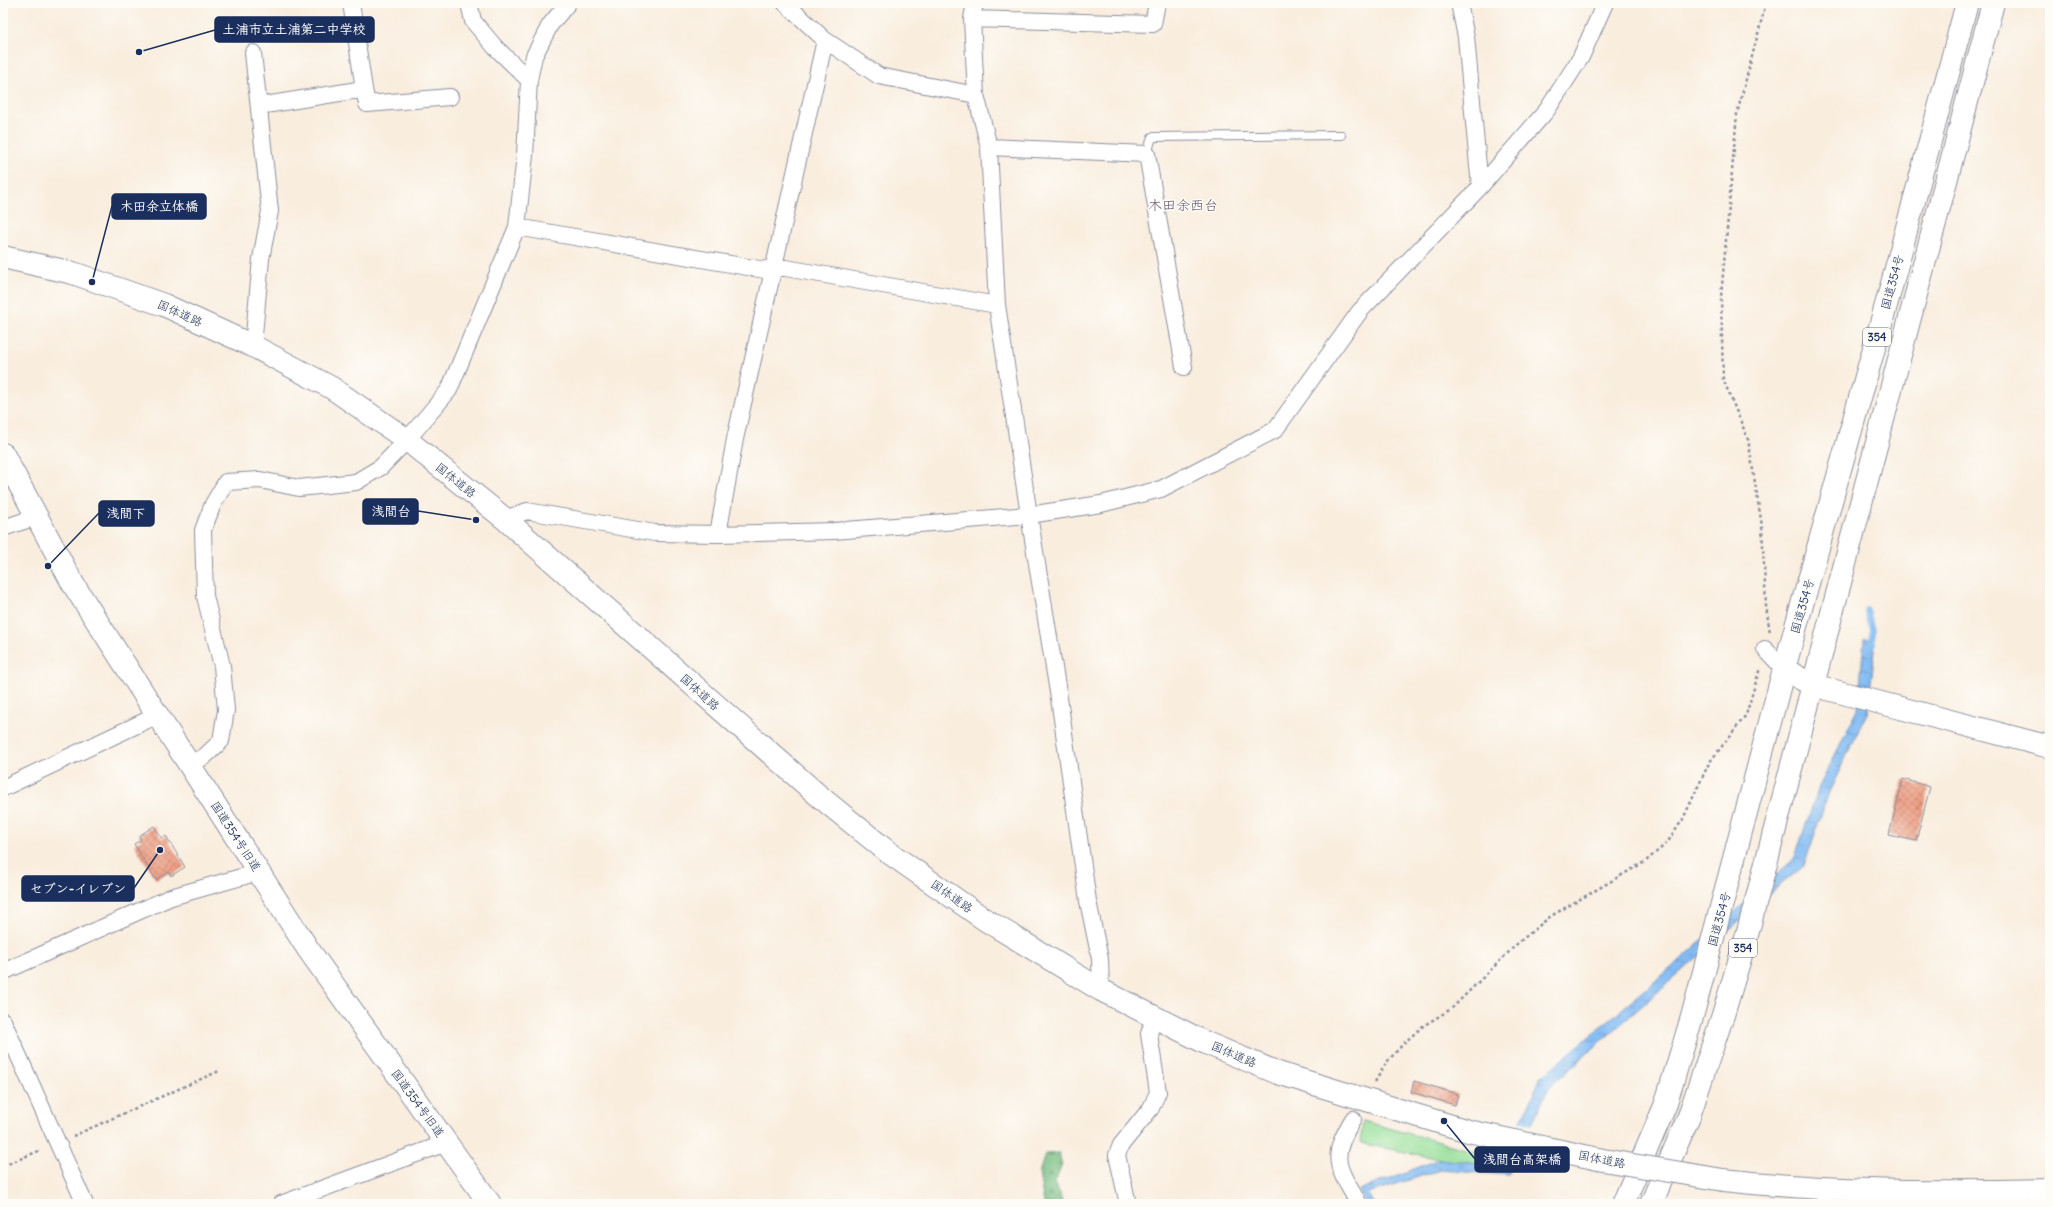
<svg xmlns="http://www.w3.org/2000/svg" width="2053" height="1207" font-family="Delius,'Klee One',sans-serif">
	<defs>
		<pattern id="forest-firs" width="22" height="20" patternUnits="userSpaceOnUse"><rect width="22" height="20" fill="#79be82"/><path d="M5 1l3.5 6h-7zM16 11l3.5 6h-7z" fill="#629b6e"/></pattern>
		<pattern id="water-ripples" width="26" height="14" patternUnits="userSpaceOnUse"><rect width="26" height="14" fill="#82bbf3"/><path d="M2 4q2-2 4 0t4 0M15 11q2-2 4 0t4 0" fill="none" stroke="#6a98c8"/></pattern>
		<pattern id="building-cross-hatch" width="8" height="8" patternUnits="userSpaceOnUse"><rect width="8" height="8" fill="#efa085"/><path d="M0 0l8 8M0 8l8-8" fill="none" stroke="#c18370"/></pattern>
	</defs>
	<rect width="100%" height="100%" fill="#fdfcf7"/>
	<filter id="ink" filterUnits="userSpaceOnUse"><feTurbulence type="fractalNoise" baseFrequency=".025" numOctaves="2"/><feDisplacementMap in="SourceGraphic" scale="8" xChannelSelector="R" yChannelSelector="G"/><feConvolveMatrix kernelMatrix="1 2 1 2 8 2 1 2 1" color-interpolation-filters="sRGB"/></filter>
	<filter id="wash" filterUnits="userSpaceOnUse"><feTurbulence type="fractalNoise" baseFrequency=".012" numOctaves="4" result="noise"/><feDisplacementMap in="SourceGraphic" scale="16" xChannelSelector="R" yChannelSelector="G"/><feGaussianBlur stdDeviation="0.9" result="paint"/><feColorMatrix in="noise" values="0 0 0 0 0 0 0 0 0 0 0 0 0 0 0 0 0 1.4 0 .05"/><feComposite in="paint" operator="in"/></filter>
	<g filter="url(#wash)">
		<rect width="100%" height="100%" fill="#f9edde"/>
		<path fill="#97df9a" stroke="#59877c" d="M1363 1121 1502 1159 1499 1167 1440 1159 1360 1143Z"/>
		<path fill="url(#forest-firs)" stroke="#4a7670" d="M1059 1153 1062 1165 1055 1182 1063 1204H1044L1039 1173 1045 1154Z"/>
		<path fill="url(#water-ripples)" stroke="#4e75a8" d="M1864 639H1873L1875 651 1867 713 1829 792 1804 866 1779 886 1549 1087 1508 1175 1440 1170 1368 1193 1375 1204H1366L1359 1190 1440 1159 1499 1167 1541 1077 1677 963 1794 859 1819 787 1858 709Z"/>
		<path fill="#f9edde" d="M1518 1121 1533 1125 1517 1158 1502 1155Z"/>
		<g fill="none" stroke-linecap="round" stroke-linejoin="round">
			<path stroke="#82bbf3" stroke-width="5.5" d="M1867 610 1872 630 1873 645"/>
		</g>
		<g id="blocks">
			<path fill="url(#building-cross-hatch)" d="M1903 779 1930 787 1916 841 1889 835Z
				M154 826 162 839 166 836 185 867 171 876 169 872 156 880 134 844 141 840 139 836Z
				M1414 1081 1458 1094 1455 1105 1411 1092Z"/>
		</g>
	</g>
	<g filter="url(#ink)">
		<use href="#blocks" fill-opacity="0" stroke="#8a8e9e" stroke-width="1"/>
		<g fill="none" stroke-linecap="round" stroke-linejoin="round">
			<g stroke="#8a8e9e" stroke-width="10">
				<path id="lane" d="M1147 154 1152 137 1341 135"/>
			</g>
			<g stroke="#8a8e9e" stroke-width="18">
				<path id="street" d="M469 3 473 21 495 47 529 80
					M785 3 825 40 879 76 976 95
					M975 3 972 19 976 95 989 147 997 305 1029 515 1059 698 1088 901 1100 959 1101 990
					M1459 3 1466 37 1480 187
					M972 19 1153 24 1157 3
					M253 53 270 211 261 259 253 346
					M364 89 367 104 450 97
					M259 106 364 89 351 3
					M989 147 1147 154 1184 367
					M517 227 765 270 774 266 997 305
					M505 519 527 511 655 533 718 534 834 531 1029 515 1101 504 1161 489 1275 430 1360 311 1480 187 1547 110 1581 57 1605 3
					M3 528 36 517
					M718 534 735 439 825 40
					M1765 649 1784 669
					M189 763 204 757 221 741 226 710 222 666 205 596 203 530 213 504 226 482 260 480 299 488 356 482 381 467 407 440 449 390 517 227 525 155 529 80 534 56 550 25 568 3
					M3 788 158 715
					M3 972 171 897 259 872
					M3 1021 85 1204
					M1353 1119C1329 1159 1337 1166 1359 1204
					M281 1204 446 1143
					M1128 1204 1117 1155 1121 1145 1151 1108 1158 1092 1149 1034 1154 1017"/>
			</g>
			<g stroke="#8a8e9e" stroke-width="24">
				<path id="secondary" d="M3 257 73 273 164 305 253 346 332 388 407 440 505 519 819 796 888 852 984 919 1101 990 1206 1043 1278 1073
					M3 454 73 584 308 949 490 1204
					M1784 669 1812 685 2050 747
					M1723 1180C1832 1192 1941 1193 2050 1190"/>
			</g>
			<g stroke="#8a8e9e" stroke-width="24">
				<path id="highway" d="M1623 1204 1665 1106 1692 1017 1784 669 1890 291 1967 3
					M1651 1204 1689 1116 1723 1015 1747 935 1993 3"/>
			</g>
			<path stroke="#8a8e9e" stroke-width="2.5" stroke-dasharray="3 3" stroke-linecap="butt" d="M1766 3 1737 114 1721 297 1723 379 1748 439 1762 526 1766 606 1770 633
				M1375 1082 1386 1063 1404 1043 1423 1026 1451 1009 1519 942 1551 916 1646 861 1667 843 1683 819 1709 763 1746 715 1760 668
				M73 1136 219 1071
				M3 1166 41 1150"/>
			<use href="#lane" stroke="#fff" stroke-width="8"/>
			<use href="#street" stroke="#fff" stroke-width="16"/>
			<use href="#secondary" stroke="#fff" stroke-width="22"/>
			<use href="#highway" stroke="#fff" stroke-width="22"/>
			<g stroke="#8a8e9e" stroke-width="24" stroke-linecap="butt">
				<path id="secondary-bridge" d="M1278 1073 1468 1131 1603 1160 1723 1180"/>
			</g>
			<use href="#secondary-bridge" stroke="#fff" stroke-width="22"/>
		</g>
	</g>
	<g text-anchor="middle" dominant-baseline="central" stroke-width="3" stroke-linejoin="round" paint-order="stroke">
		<g fill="#fdfcf7" stroke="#5f6c8c" stroke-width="1">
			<rect x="1863" y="328" width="28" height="18" rx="3"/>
			<rect x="1729" y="939" width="28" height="18" rx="3"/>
		</g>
		<g font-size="11" font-weight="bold" fill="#1b2f5e">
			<text x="1877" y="337">354</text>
			<text x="1743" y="948">354</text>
		</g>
		<g font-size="12" fill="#1b2f5e" stroke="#fdfcf7">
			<text transform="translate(1892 282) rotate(-75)">国道354号</text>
			<text transform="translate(180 313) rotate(24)">国体道路</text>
			<text transform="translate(456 480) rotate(39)">国体道路</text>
			<text transform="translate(1802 606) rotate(-74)">国道354号</text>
			<text transform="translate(700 692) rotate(42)">国体道路</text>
			<text transform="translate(236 836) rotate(57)">国道354号旧道</text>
			<text transform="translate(952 896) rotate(35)">国体道路</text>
			<text transform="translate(1719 919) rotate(-75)">国道354号</text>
			<text transform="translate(1234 1054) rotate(23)">国体道路</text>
			<text transform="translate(418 1103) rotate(54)">国道354号旧道</text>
			<text transform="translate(1602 1159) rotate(11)">国体道路</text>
		</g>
		<g font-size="14" fill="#65576c" stroke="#fdfcf7">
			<text x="1183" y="205">木田余西台</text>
		</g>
	</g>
	<path fill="none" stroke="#1b2f5e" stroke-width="1.5" d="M139 52L215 30M92 282L112 206M476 520L418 511M48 566L99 513M160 850L134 888M1444 1121L1475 1159"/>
	<g fill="#1b2f5e" stroke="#fdfcf7" stroke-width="1.5">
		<circle cx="139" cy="52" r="4"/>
		<circle cx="92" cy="282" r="4"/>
		<circle cx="476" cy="520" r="4"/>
		<circle cx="48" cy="566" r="4"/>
		<circle cx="160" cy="850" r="4"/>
		<circle cx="1444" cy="1121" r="4"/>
	</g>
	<g fill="#1b2f5e" stroke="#1b2f5e" stroke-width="1.5">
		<rect x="215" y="17" width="159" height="25" rx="4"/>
		<rect x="112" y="194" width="94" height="25" rx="4"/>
		<rect x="363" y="499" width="55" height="25" rx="4"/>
		<rect x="99" y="501" width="55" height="25" rx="4"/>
		<rect x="22" y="876" width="112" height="25" rx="4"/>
		<rect x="1475" y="1147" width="94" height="25" rx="4"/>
	</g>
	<g font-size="13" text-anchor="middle" font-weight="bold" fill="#fff">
		<text x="294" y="34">土浦市立土浦第二中学校</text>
		<text x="159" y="211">木田余立体橋</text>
		<text x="391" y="516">浅間台</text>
		<text x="126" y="518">浅間下</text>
		<text x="78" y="893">セブン-イレブン</text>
		<text x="1522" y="1164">浅間台高架橋</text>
	</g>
	<rect width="2053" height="1207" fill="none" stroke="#fdfcf7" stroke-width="16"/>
</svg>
